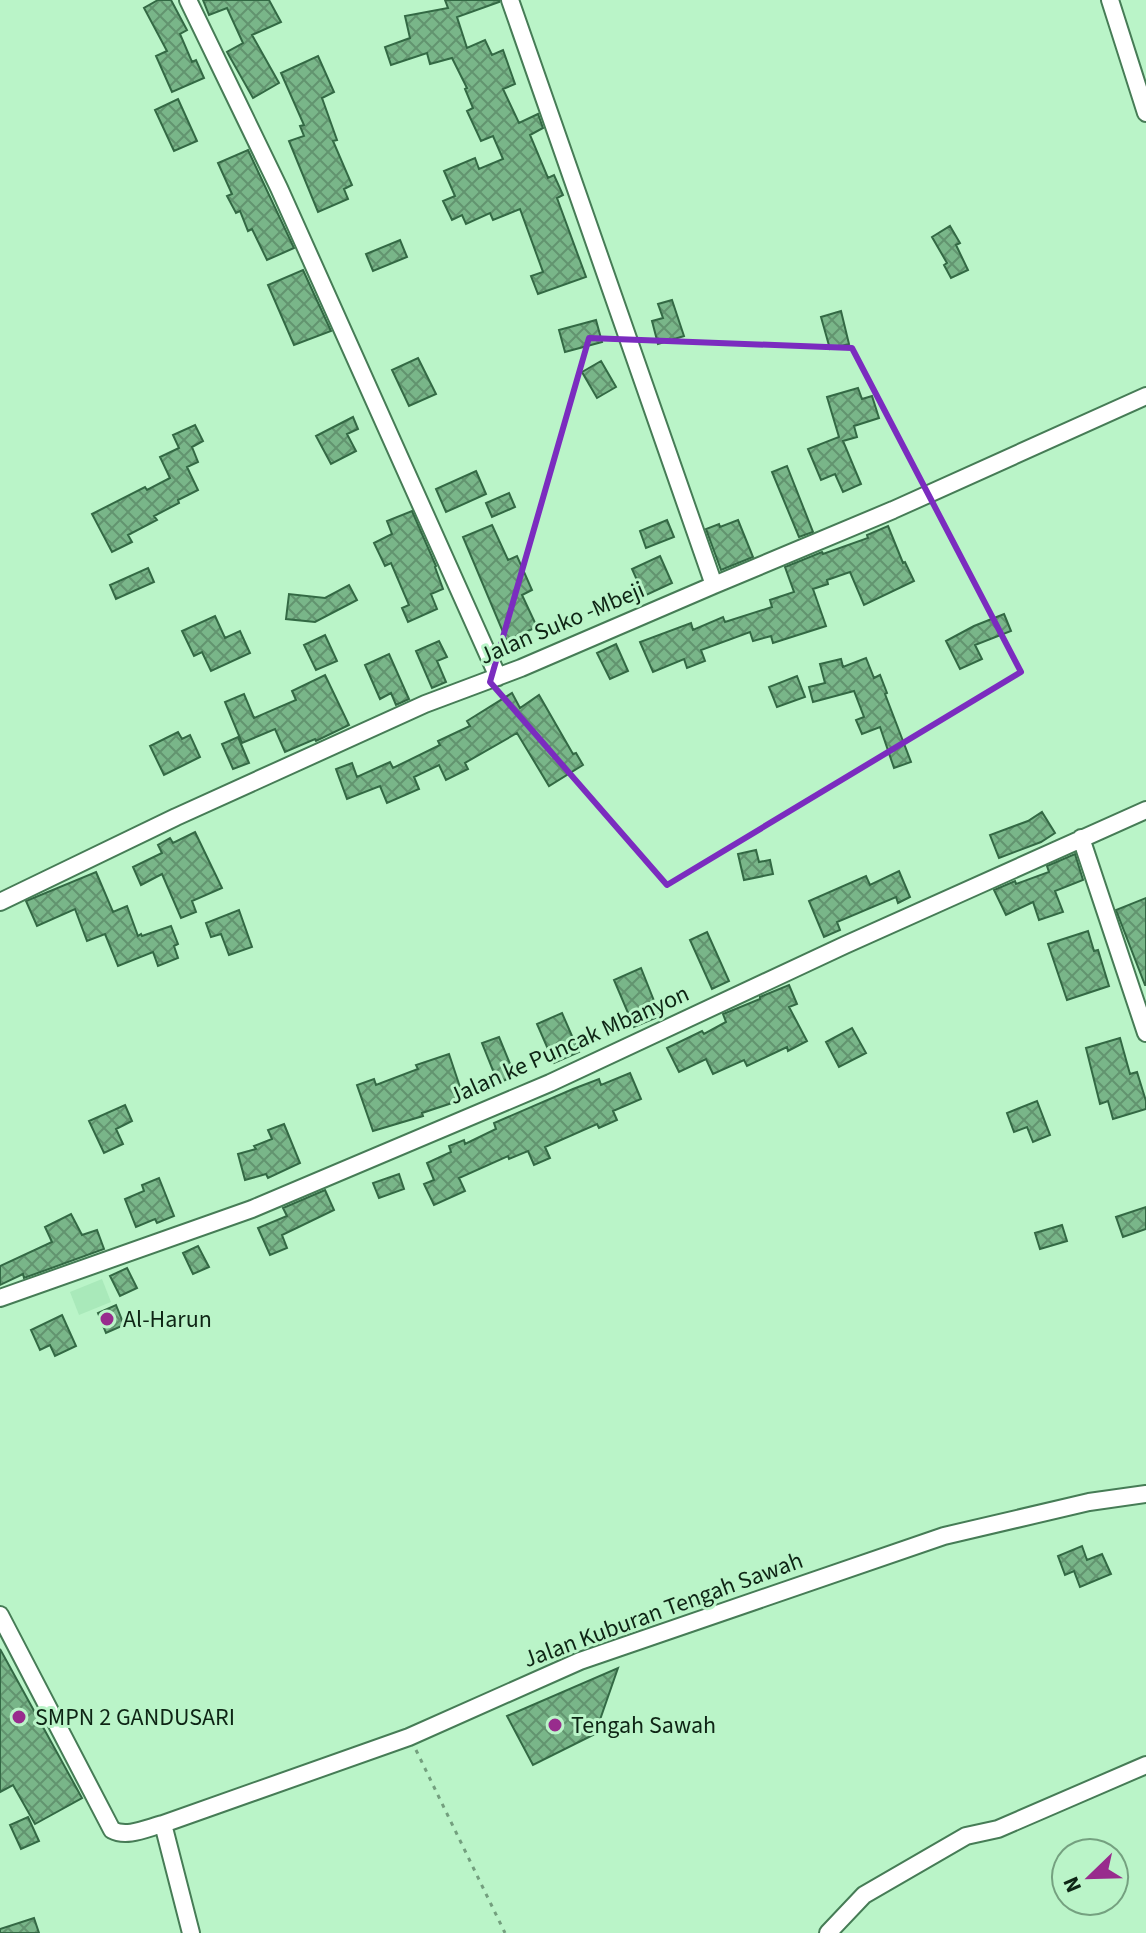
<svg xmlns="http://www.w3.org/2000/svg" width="1146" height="1933" font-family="'Source Sans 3',sans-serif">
	<defs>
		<pattern id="building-cross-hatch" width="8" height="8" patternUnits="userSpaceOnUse" patternTransform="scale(2)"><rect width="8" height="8" fill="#79b689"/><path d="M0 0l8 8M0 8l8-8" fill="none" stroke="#62946f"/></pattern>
	</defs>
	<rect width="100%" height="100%" fill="#baf4c8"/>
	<path fill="#a9e9ba" d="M102 1279 111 1302 79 1315 70 1292Z"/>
	<path fill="url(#building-cross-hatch)" stroke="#336944" stroke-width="2" d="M158 0H171L187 30 180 34 192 62 196 60 204 78 172 92 156 56 167 51 144 8Z
		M203 0H269L281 22 252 35 279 83 253 98 227 52 243 43 227 8 209 15Z
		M445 0H499V2L457 17 467 48 485 40 492 55 503 50 515 84 503 89 519 123 538 114 543 128 530 135 548 178 554 175 563 195 557 198 586 277 538 294 531 276 543 272 520 209 493 220 490 213 466 224 462 215 452 220 443 201 455 196 444 171 475 158 479 169 503 159 493 136 481 141 467 111 473 108 465 89 467 88 452 58 430 64 427 53 391 65 385 47 410 38 405 16 448 8Z
		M318 56 334 92 322 98 337 140 333 141 352 185 344 189 348 199 318 212 289 141 304 136 300 126 304 125 281 73Z
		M178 99 197 141 174 151 155 110Z
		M248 150 294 248 267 260 252 229 248 231 240 211 236 213 227 196 232 194 218 163Z
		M950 226 960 243 956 245 968 270 951 278 944 265 947 263 932 237Z
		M400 240 407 257 373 271 366 254Z
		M303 270 331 331 294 345 268 285Z
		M672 300 684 336 658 344 652 321 663 318 658 304Z
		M841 311 849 344 830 349 821 317Z
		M596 320 602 342 565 352 559 330Z
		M418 358 436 394 409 406 392 370Z
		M601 361 616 387 597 398 582 372Z
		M858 388 862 399 872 396 879 418 854 426 857 437 843 441 861 484 843 492 835 474 821 480 808 449 839 437 827 397Z
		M353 417 358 429 347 434 356 451 331 464 316 436Z
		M195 425 203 441 192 447 198 462 187 467 198 490 178 500 179 503 154 516 157 520 128 535 132 542 112 552 92 514 145 487 147 490 170 478 160 457 179 448 173 435Z
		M787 466 813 532 799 537 772 472Z
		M476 471 486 494 446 512 436 489Z
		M509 493 515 507 492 517 486 503Z
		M412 511 436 566 435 567 443 589 431 594 437 609 408 622 402 608 409 605 391 563 385 566 374 543 392 534 387 521Z
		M667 520 674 537 646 548 640 531Z
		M738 520 753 557 721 570 706 529 719 524 720 527Z
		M492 525 508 560 517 556 532 590 522 595 537 627 521 634 523 637 508 644 463 537Z
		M888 526 903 563 905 562 914 581 864 605 850 572 827 580 828 584 813 589 826 626 773 643 771 636 753 641 750 632 701 650 705 661 687 668 684 659 653 672 640 642 691 623 693 630 723 617 725 622 772 607 770 600 794 592 785 567 822 552 823 554 868 538 867 535Z
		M660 556 672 583 644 596 632 569Z
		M148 568 154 582 116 599 110 585Z
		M349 585 357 600 315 622 286 619 289 594 325 598Z
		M1004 614 1011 631 975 645 982 659 960 669 946 641 974 626Z
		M215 616 225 638 240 631 250 653 211 671 202 652 194 656 182 631Z
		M325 635 337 661 316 670 304 645Z
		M439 641 447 657 437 661 446 682 432 688 416 651Z
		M616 644 628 671 610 679 597 653Z
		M389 654 409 699 396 705 391 693 380 699 365 665Z
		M866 658 874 678 880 675 887 693 885 694 911 762 894 768 880 727 862 734 856 720 864 717 854 691 813 702 809 687 825 683 820 664 841 659 843 667Z
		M325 675 349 725 316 741 315 739 285 752 275 729 242 743 225 702 244 694 254 718 296 700 292 691Z
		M797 676 805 697 777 707 769 687Z
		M512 693 520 708 539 695 573 754 576 753 583 765 549 786 517 733 465 763 468 769 446 780 439 765 414 777 419 789 387 803 380 786 347 799 336 769 352 763 357 777 390 762 393 768 440 745 438 741 470 726 467 721Z
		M178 732 182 739 190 735 200 757 164 775 150 746Z
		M238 737 249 763 233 769 222 744Z
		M1042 812 1055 833 1041 842 999 858 990 835 1028 821Z
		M195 832 222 888 192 901 196 912 181 918 162 874 141 885 133 867 162 853 158 845 170 838 173 843Z
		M756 850 759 862 770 860 773 874 744 880 738 854Z
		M1075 854 1083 880 1055 891 1063 912 1039 920 1033 902 1006 915 994 890 1015 881 1016 884 1049 872 1047 866Z
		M899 871 910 897 898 903 896 897 837 922 840 930 824 937 809 901 866 876 870 885Z
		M96 872 113 912 127 906 138 936 141 934 142 936 171 926 178 944 174 946 178 958 158 966 153 952 118 966 105 934 87 941 75 909 37 926 26 901Z
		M1146 898V985H1145L1116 910Z
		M239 910 252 947 229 955 221 934 211 937 206 923Z
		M1088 931 1094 951 1098 950 1109 986 1067 1000 1048 944Z
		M707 932 729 981 712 989 690 940Z
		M641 968 660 1016 634 1027 614 980Z
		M789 985 797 1004 789 1007 807 1041 788 1051 787 1047 747 1066 744 1060 713 1074 706 1059 679 1072 667 1048 702 1031 704 1034 726 1022 723 1014 760 999V997Z
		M562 1013 579 1052 554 1063 537 1024Z
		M852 1028 866 1053 839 1067 826 1042Z
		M499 1037 515 1076 498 1083 482 1043Z
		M1120 1038 1130 1074 1137 1072 1146 1101V1109L1113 1119 1108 1101 1100 1104 1086 1048Z
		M449 1054 464 1099 422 1113 423 1116 373 1131 357 1085 374 1079 376 1085 418 1069 416 1065Z
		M630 1073 641 1099 613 1111 617 1120 599 1128 597 1124 545 1147 550 1158 534 1165 528 1151 509 1159 508 1156 459 1178 465 1191 434 1205 424 1184 434 1180 427 1163 451 1152 449 1146 464 1140 465 1144 496 1129 494 1123 573 1089 599 1079 601 1085Z
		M1037 1101 1050 1135 1033 1142 1027 1127 1014 1132 1007 1113Z
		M125 1105 132 1121 116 1129 123 1144 104 1153 89 1121Z
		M284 1124 300 1163 268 1178 266 1174 245 1180 238 1154 256 1149 254 1146 272 1139 268 1130Z
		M399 1174 404 1189 379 1198 373 1183Z
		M159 1178 174 1216 157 1223 155 1219 136 1227 125 1199 144 1191 142 1185Z
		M325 1190 334 1210 282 1235 287 1248 270 1255 258 1228 287 1216 283 1208Z
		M1146 1207V1229L1123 1237 1116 1217Z
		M71 1214 82 1235 97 1230 104 1249 24 1278 23 1274 0 1285V1266L52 1242 45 1227Z
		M1062 1225 1067 1241 1040 1249 1035 1233Z
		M198 1246 209 1267 193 1274 183 1253Z
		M127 1268 137 1288 120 1296 110 1276Z
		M116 1305 124 1325 106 1333 98 1313Z
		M62 1315 76 1346 55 1356 50 1345 40 1350 31 1330Z
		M1082 1546 1087 1560 1102 1554 1111 1574 1080 1587 1074 1571 1065 1575 1058 1556Z
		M0 1649 82 1798 35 1824 13 1785 0 1792Z
		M618 1668 595 1734 533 1765 507 1716Z
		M28 1817 39 1841 21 1849 10 1825Z
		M34 1918 39 1933H0V1929Z"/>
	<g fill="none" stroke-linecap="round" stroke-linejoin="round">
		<g stroke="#467c56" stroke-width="20">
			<path id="minor" d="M188 0 279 188 498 677
				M510 0 714 585
				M1110 0 1146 113
				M1081 838 1146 1033
				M0 902 176 817 425 704 521 668 714 585 893 510 1146 396
				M0 1298 252 1209 550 1083 845 945 1146 810
				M0 1615 112 1830C127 1838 147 1828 163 1824L191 1933
				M163 1824 409 1737 580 1661 944 1536 1089 1502 1146 1494
				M828 1933 864 1895 966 1836 998 1829 1146 1765"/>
		</g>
		<path stroke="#739f7e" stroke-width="3" stroke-dasharray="4 6" stroke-linecap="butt" d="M416 1750 505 1933"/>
		<use href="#minor" stroke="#fff" stroke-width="16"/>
	</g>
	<path fill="none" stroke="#7b2cbf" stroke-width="6" stroke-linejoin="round" d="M589 338 852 348 1021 672 667 885 490 682Z"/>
	<g fill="#982c8d" stroke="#baf4c8" stroke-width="3">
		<circle cx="107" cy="1319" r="8"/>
		<circle cx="19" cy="1717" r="8"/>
		<circle cx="555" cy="1725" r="8"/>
	</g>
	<g text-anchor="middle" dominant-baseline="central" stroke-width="6" stroke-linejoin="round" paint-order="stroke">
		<g font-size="24" fill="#0e2515" stroke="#baf4c8">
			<text transform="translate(562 623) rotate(-23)">Jalan Suko -Mbeji</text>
			<text transform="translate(569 1045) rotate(-24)">Jalan ke Puncak Mbanyon</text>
			<text transform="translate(663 1610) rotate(-20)">Jalan Kuburan Tengah Sawah</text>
		</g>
		<g font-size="24" fill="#0e2515" stroke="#baf4c8" text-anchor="start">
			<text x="123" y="1319">Al-Harun</text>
			<text x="35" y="1717">SMPN 2 GANDUSARI</text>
			<text x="571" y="1725">Tengah Sawah</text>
		</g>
	</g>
	<g transform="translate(1090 1877) rotate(247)"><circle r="38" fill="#baf4c8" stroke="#75a180" stroke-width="2"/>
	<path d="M0-6L14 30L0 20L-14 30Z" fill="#982c8d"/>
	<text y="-12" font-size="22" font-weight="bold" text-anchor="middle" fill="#0e2515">N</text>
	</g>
</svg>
